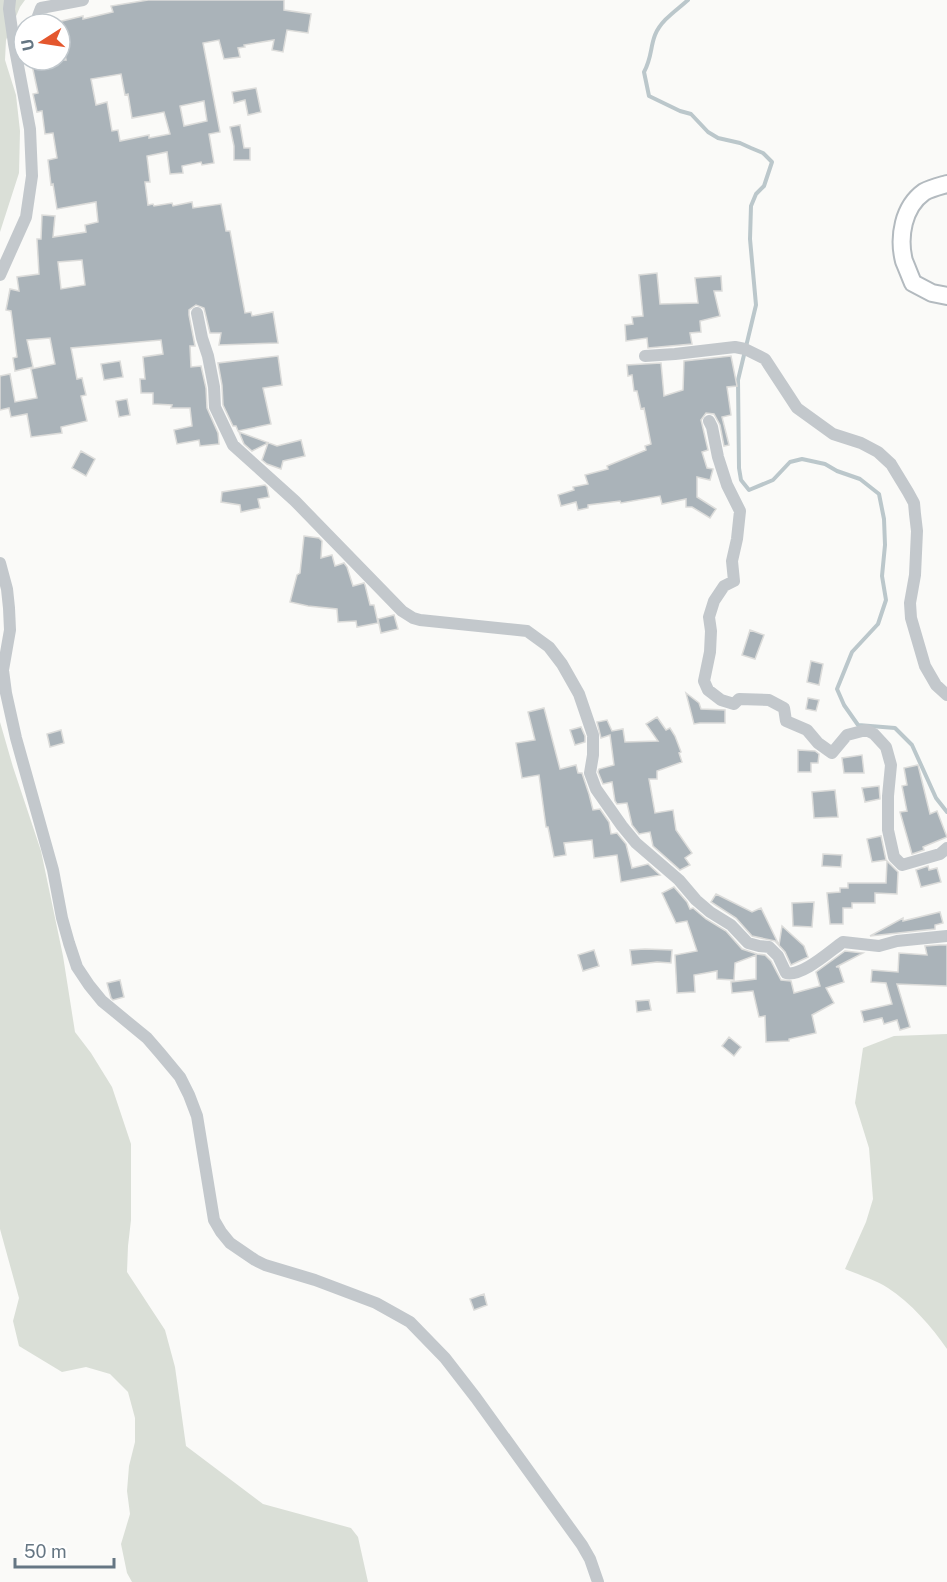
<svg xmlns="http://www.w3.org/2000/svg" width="947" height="1582" font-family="'Public Sans',sans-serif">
	<rect width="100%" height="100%" fill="#fafaf8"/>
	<path fill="#dadfd7" d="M0 0H25L20 7 6 40 5 60 16 95 20 131 19 173 0 232Z
		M0 722 13 767 41 851 63 956 75 1032 91 1053 112 1087 131 1144V1220L128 1246 127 1272 165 1330 175 1367 186 1446 263 1504 351 1528 358 1537 368 1582H132L127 1573 121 1544 130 1514 127 1491 129 1466 135 1442V1418L128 1392 110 1374 86 1367 62 1372 19 1346 13 1321 19 1298 0 1229Z
		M947 1034V1349C932 1327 911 1303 888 1288 876 1280 859 1275 845 1269L866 1222 873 1199 869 1148 855 1103 863 1048 894 1036Z"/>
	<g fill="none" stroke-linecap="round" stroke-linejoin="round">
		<path stroke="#bbc7cb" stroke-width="4" d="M688 0C677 10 661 20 655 35 650 48 652 57 644 72L649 96 680 111 691 114 708 132 718 138 740 143 751 148 763 153 772 162 764 186 756 194 751 206 750 239 756 305 738 380 739 468 741 480 749 490 773 480 790 462 802 459 825 464 837 471 860 479 879 494 884 519 885 545 882 576 886 600 878 624 852 652 837 689 844 705 858 725 895 728 912 745 936 798 947 812"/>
	</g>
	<path fill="#aab3b9" stroke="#dcdcda" stroke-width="1.5" fill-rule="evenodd" d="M148 0H284V10L311 14 308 33 287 30 283 52 272 50 274 40 244 45 245 47 238 48 240 57 224 59 219 40 203 43 220 132 209 134 214 163 202 165 201 162 182 166 183 173 170 174 167 152 147 156 150 182H145L148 205 153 204 154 206 172 203 173 206 192 202 193 208 221 204 226 231H230L245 313 251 312 252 316 273 312 278 343 219 345 221 333H210L204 308 196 305 189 310V315L195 346H190L191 367 201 366 206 388 207 408 218 433 219 444 200 446 199 440 177 444 174 430 192 426 190 408H171L172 405 153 404V393H141L140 379H145L143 357 163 354 161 340 71 348 77 379 82 378 86 395 81 396 87 421 61 427 62 433 31 437 27 414 11 417 9 408 0 410V376L10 374 15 402 37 398 31 369 55 364 50 338 27 340 33 367 15 371 13 358 17 357 11 311 6 310 10 289 19 291 17 277 39 274 37 239H41L42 215 55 216 53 237 86 232 85 225 98 222 96 202 57 209 53 184 51 185 48 160 57 158 53 133 45 134 42 111 37 112 33 94 38 93 32 65 46 62V60H66L60 31V24L58 22 83 16V19L113 12 111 6ZM121 74 125 95 128 94 132 118 164 112 170 134 149 138V135L120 141 118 130 112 131 107 102 96 105 91 79ZM204 101 207 121 184 126 180 106ZM82 260 85 285 61 289 58 262Z
		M256 88 261 112 248 115 245 100 234 103 232 92Z
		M240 125 244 148H250V160H234V146L230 127Z
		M657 273 660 304 698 303 695 278 721 276 722 291H714L720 316 700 321 701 332 690 333 692 344 648 348 647 338 626 341 625 325 633 324 632 317 643 316 639 275Z
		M278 356 282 385 263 388 271 424 238 431 236 426H233L223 405 222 385 218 363Z
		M731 356 737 386 727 387 731 415 722 417 729 445 724 446 720 425 714 414 706 413 701 420 708 450 702 452 707 468 713 469 710 480 697 477V497L716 509 710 518 692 507H686V499L662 504 660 496 621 503 620 501 588 505V508L578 510 576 502 561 506 558 495 574 490 573 487 588 484 585 475 608 469 607 466 646 450 645 446 651 444 644 408 641 409 637 391H634L632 375 628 376 627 365 661 363 664 396 683 390 684 361Z
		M120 361 123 377 104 380 101 364Z
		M127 399 130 415 119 417 116 401Z
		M239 432 277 446 301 440 305 456 283 461 281 469 267 464 262 460 268 443 252 451 244 444Z
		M81 451 95 459 86 476 72 468Z
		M265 485 267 487 269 497 258 499 260 508 241 512 240 505 221 502 222 492Z
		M304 536 319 538 322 541 321 558 332 555 335 566 344 563 347 567 353 586 364 583 365 585 370 605H374L378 623 357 627 356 621 338 622 337 609 308 606 290 602 297 575 300 573Z
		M394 615 398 629 381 633 378 619Z
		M750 630 764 635 755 659 742 655Z
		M811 661 823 664 819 685 807 682Z
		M686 693 699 703 701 709 725 710V723H700L694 724Z
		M808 698 819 700 816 711 806 709Z
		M544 708 560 769 576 765 578 773H582L589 794 593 810 600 809 609 822 611 834 617 833 626 844 632 868 648 864 660 875 621 882 617 855 594 858 592 840 564 843 566 855 554 857 548 827H546L539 775 522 778 516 743 535 740 528 712Z
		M657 717 666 730 670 728 675 736 681 752 679 753 682 762 657 771V779H649L655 813 673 810 676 830 692 853 685 858 690 865 680 870 653 846 650 832 639 834 632 825 627 803 617 804 615 801 612 782 603 784 598 772 599 769 614 765 610 735 601 738 597 722 607 720 612 731 623 729 625 742 658 741 646 724Z
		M581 727 585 736V742L575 745 570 730Z
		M61 730 64 743 50 747 47 734Z
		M798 750 815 751 819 754 818 763H811V772H798Z
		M862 755 864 773H844L842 758Z
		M918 765 930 814 937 811 947 837 923 847 924 850 912 854 900 812 907 811 902 786 907 785 904 768Z
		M879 786 880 799 865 802 862 788Z
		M835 790 838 817 814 818 812 792Z
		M881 836 886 860 872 862 867 839Z
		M823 854 842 855 841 867 822 866Z
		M887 861 898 872 897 894 875 893V903H852V908H843V924H830L827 893 840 892V888H848V883H886Z
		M928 866 929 870 937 868 941 882 921 887 916 870Z
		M674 887 687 902 690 909 693 908 706 919 726 931 742 949 757 954 765 955 771 961 781 980 791 981 794 993 820 986 816 972 845 951 863 953 836 967H839L844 982 826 988 834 1003 812 1015 816 1033 789 1039V1041L766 1042 765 1016 759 1017 753 991 732 993 731 982 756 979V955L735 963 734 980 717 979V971L694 975 695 992 677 993 675 955 697 951 687 921 676 923 662 893Z
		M716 894 752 912 761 908 779 945 782 926 804 946 808 957 791 965 785 952 775 941 752 936 736 918 711 902Z
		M814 902 812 927 793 926 792 903Z
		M940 912 943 923 935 925V929L870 936 903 918V921Z
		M939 945H947V986L897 984 910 1027 900 1030 897 1020 884 1024 882 1018 864 1022 861 1011 892 1004 886 983 871 982 872 970 898 972 899 953 927 955 925 946Z
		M645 949 672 950 671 963 657 962 632 965 630 950Z
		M594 950 599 966 583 971 578 955Z
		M120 980 124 997 113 1000 111 998 107 983Z
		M649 1000 651 1010 637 1012 636 1001Z
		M729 1037 741 1047 734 1056 722 1046Z
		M484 1294 487 1305 474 1310 470 1299Z"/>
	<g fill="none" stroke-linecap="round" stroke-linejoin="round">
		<g stroke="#b3babf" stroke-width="20">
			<path id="secondary" d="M947 184C940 186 931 188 924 192 903 207 898 237 904 261 907 268 910 276 913 283L932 293 947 296"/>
		</g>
		<path stroke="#c3c8cc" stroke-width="12" d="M35 24 41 8 83 0
			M0 275 26 217 32 176 30 129 14 44 9 9 10 0
			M197 313 202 338 208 356 214 387 215 407 233 445 295 501 402 611 413 618 420 620 527 631 549 647 562 664 579 694 593 735V755L590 773 596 789 622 826 636 843 679 880 696 900 710 912 731 925 748 943 759 946 769 947 778 956 786 973C802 977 830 951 843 942L879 946 897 941 947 936
			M645 356 675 354 735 347 745 349 765 359 797 408 833 434 861 443 878 452 891 464 908 492 914 503 915 514 917 531 915 575 910 603 911 618 925 666 936 685 947 695
			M709 421 712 427 718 457 727 485 740 511 737 539 732 561 734 581 724 586 714 601 709 617 711 631 710 652 704 681 708 690 721 700 734 704 739 699 769 700 784 708 786 721 807 730 818 743 832 753 847 735 866 730 874 734 886 747 891 765 888 796V830L894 857 902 865 940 854 947 848
			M0 563 7 589 9 608 10 630 3 670 6 693 16 738 53 870 62 918 69 943 77 967 89 985 102 1001 147 1038 160 1053 180 1077 189 1095 197 1116 214 1220 221 1232 230 1243 255 1260 265 1265 315 1280 376 1303 410 1322 445 1358 476 1398 582 1545 590 1559 598 1582"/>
		<use href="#secondary" stroke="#fff" stroke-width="16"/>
	</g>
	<g transform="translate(42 42) rotate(258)"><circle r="28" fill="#ffffff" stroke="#c1c8cd" stroke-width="1.5"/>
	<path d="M0-4.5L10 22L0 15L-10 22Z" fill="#e4572e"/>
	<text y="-9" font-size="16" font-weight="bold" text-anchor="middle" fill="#657683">U</text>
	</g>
	<path d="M15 1558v9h99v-9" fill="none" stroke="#657683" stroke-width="3"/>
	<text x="24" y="1558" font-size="18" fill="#657683" stroke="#ffffff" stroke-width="4.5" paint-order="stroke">50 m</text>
</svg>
